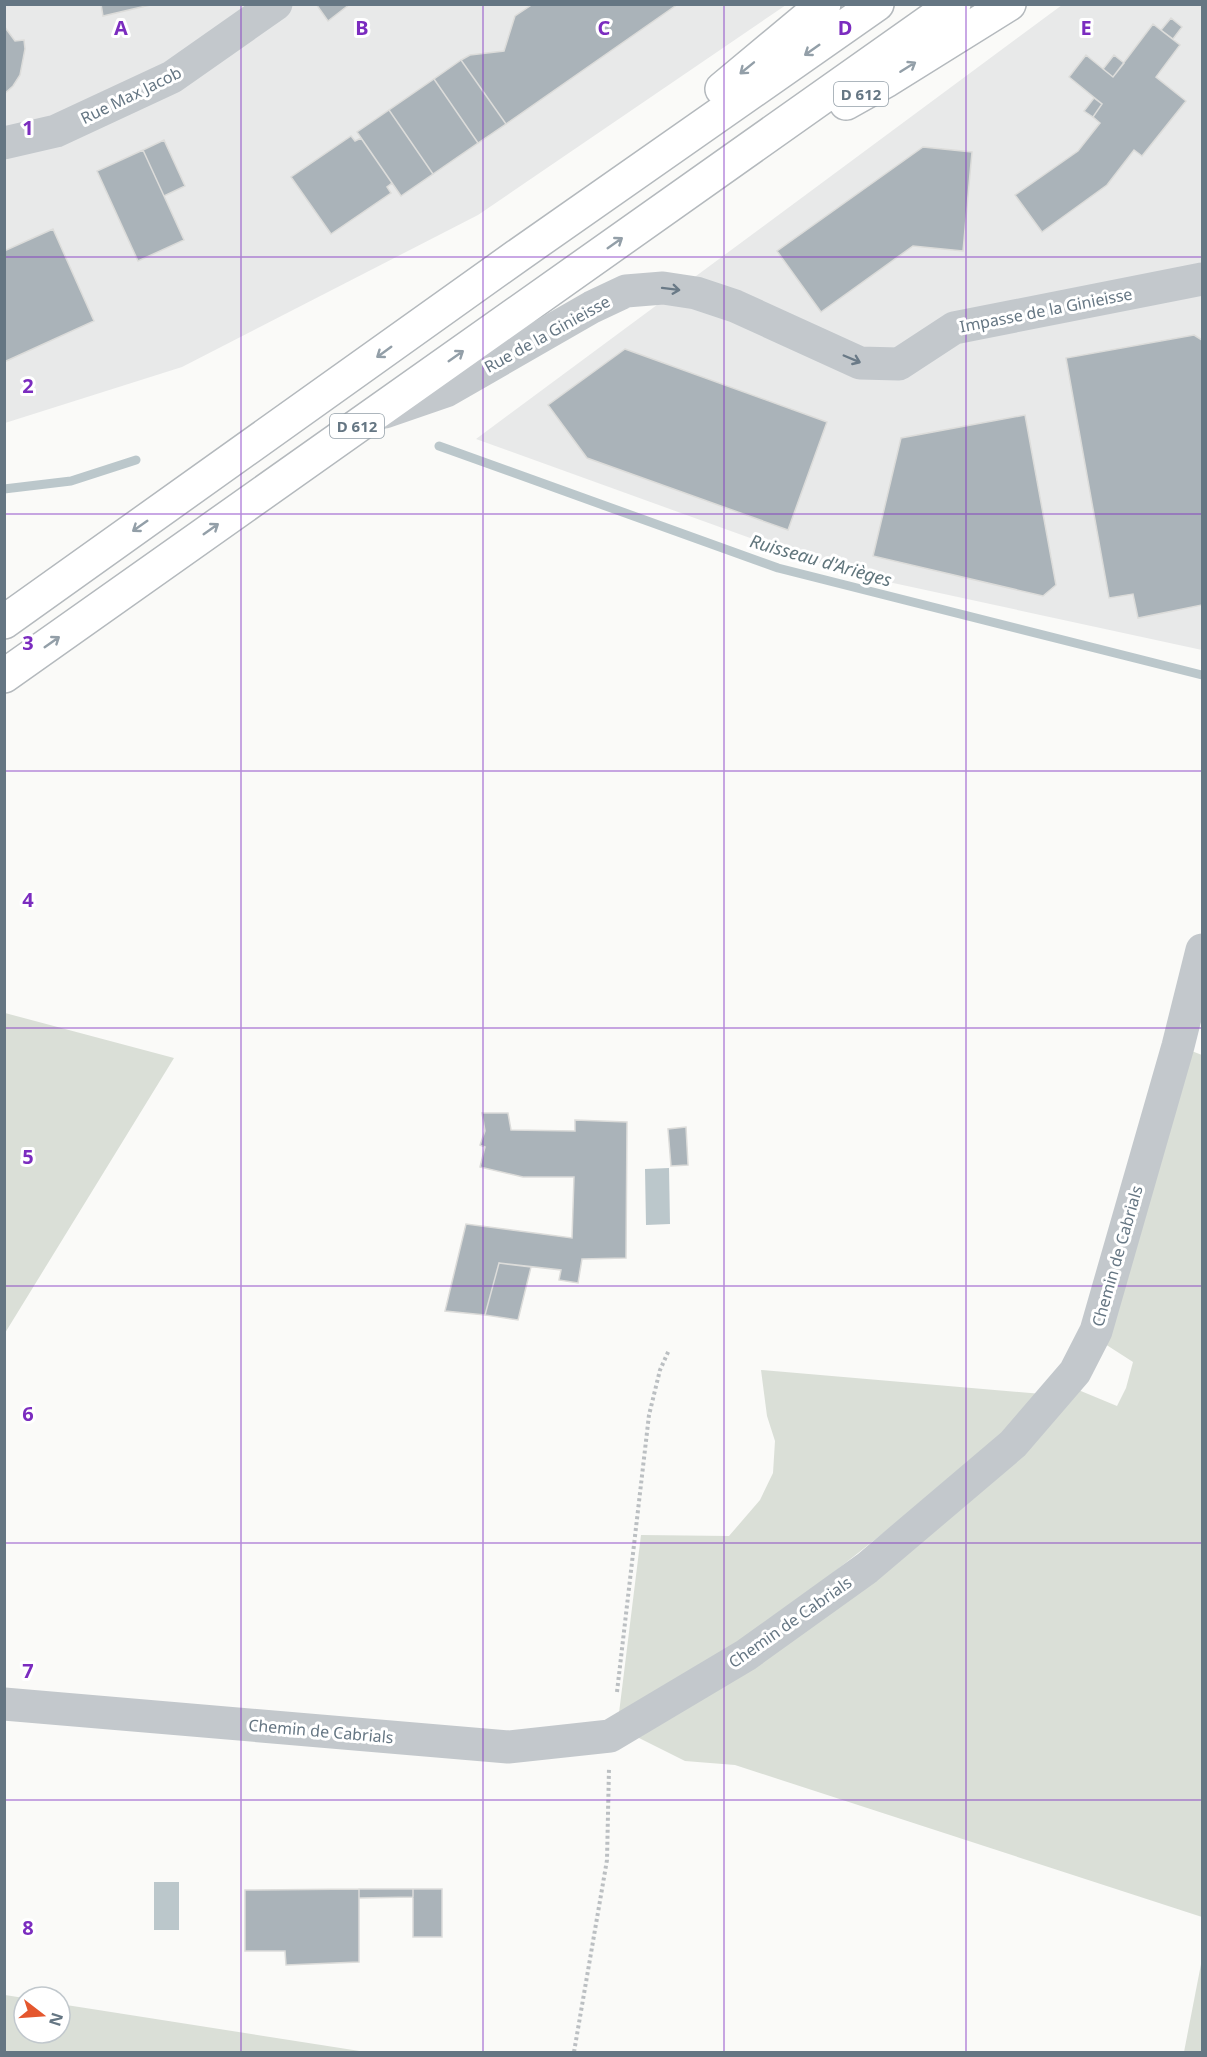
<svg xmlns="http://www.w3.org/2000/svg" width="1207" height="2057" font-family="'Noto Sans',sans-serif">
	<rect width="100%" height="100%" fill="#fafaf8"/>
	<path fill="#e8e9e9" d="M5 5H786L478 215 182 367 5 423Z
		M1062 5H1202V650L847 573 476 439Z"/>
	<path fill="#dadfd7" d="M5 1013 174 1058 5 1333 4 1013Z
		M1189 1050 1202 1055V1917L735 1765 685 1761 631 1734 1076 1389 1117 1406 1126 1388 1133 1362 1105 1344Z
		M761 1370 1042 1394 973 1462 747 1641 619 1713 641 1535 729 1536 760 1500 773 1473 775 1441 767 1416Z
		M1202 1959V2052H1184Z
		M5 1995 24 1998V2033H60V2004L366 2052H5Z"/>
	<path fill="#bbc7cb" d="M669 1168 670 1224 646 1225 645 1169Z
		M154 1882H179V1930H154Z"/>
	<g fill="none" stroke-linecap="round" stroke-linejoin="round">
		<path stroke="#bbc7cb" stroke-width="9" d="M439 446 778 568 1202 675
			M4 489 71 481 136 460"/>
	</g>
	<path fill="#aab3b9" stroke="#dcdcda" stroke-width="1.5" d="M101 4H149L150 5 103 16Z
		M316 4H350L328 21Z
		M533 4H678L506 124 461 60 470 55 504 51 515 16Z
		M1171 18 1182 27 1173 39 1161 30Z
		M1153 24 1180 45 1156 77 1186 101 1142 156 1134 150 1107 185 1042 232 1015 195 1078 151 1100 123 1093 117 1102 104 1069 77 1086 55 1113 77Z
		M4 26 15 41 24 40 25 49 20 75 13 86 4 94Z
		M1114 55 1124 63 1113 77 1103 69Z
		M461 60 506 124 478 143 434 79Z
		M434 79 478 143 433 174 389 110Z
		M1094 98 1102 104 1093 117 1084 111Z
		M389 110 433 174 401 196 357 132Z
		M351 136 355 141 361 138 392 183 387 187 391 193 331 234 291 177Z
		M164 140 185 186 164 196 143 150Z
		M923 147 972 152 963 251 913 246 821 312 777 251Z
		M143 150 184 240 138 261 97 171Z
		M53 229 94 321 4 362V251Z
		M1194 335 1202 340V605L1138 618 1133 594 1109 598 1066 358Z
		M625 349 827 422 788 530 587 458 548 405Z
		M1025 415 1056 585 1043 596 873 556 901 438Z
		M482 1113H508L511 1130 575 1131V1120L627 1122 626 1258 582 1259 578 1283 559 1280 561 1270 499 1263 485 1315 445 1311 466 1224 572 1238 574 1177H523L480 1167 485 1147 480 1145 485 1131Z
		M686 1127 688 1165 671 1166 668 1129Z
		M499 1263 531 1267 518 1320 485 1315Z
		M359 1889H413V1897L359 1898Z
		M359 1889V1962L286 1965 285 1951H245V1890Z
		M413 1889H442V1937H413Z"/>
	<g fill="none" stroke-linecap="round" stroke-linejoin="round">
		<g stroke="#b4b9bd" stroke-width="36">
			<path id="trunk" d="M722 89 824 4
				M846 103 887 80 1009 4
				M4 622 517 256 877 4
				M4 676 954 4"/>
		</g>
		<path stroke="#bbbfc2" stroke-width="4" stroke-dasharray="3 3" stroke-linecap="butt" d="M617 1692 649 1415 660 1370 669 1350
			M574 2052 607 1860 609 1768"/>
		<path stroke="#c3c8cc" stroke-width="33" d="M4 143 56 131 172 77 276 4
			M385 412 446 391 592 307 626 291 663 288 696 293 735 306 860 363 899 364 954 328 1202 279
			M4 1704 508 1747 610 1736 746 1655 867 1568 1013 1444 1075 1372 1096 1331 1178 1046 1202 950"/>
		<use href="#trunk" stroke="#fff" stroke-width="33"/>
	</g>
	<defs><path id="oneway-shaft" d="M-6 0H5M1.5-3L5.5 0L1.5 3" fill="none" stroke-width="1.6" stroke-linecap="round" stroke-linejoin="round" transform="scale(1.5)"/></defs>
	<g stroke="#939fa8">
		<use href="#oneway-shaft" transform="translate(812 50) rotate(145)"/>
		<use href="#oneway-shaft" transform="translate(908 67) rotate(-32)"/>
		<use href="#oneway-shaft" transform="translate(747 68) rotate(141)"/>
		<use href="#oneway-shaft" transform="translate(615 243) rotate(-35)"/>
		<use href="#oneway-shaft" transform="translate(384 352) rotate(144)"/>
		<use href="#oneway-shaft" transform="translate(456 356) rotate(-35)"/>
		<use href="#oneway-shaft" transform="translate(140 526) rotate(145)"/>
		<use href="#oneway-shaft" transform="translate(211 529) rotate(-35)"/>
		<use href="#oneway-shaft" transform="translate(52 642) rotate(-35)"/>
	</g>
	<g stroke="#6a7a87">
		<use href="#oneway-shaft" transform="translate(671 289) rotate(7)"/>
		<use href="#oneway-shaft" transform="translate(852 359) rotate(23)"/>
	</g>
	<path fill="none" stroke="#7b2cbf" stroke-width="1.5" stroke-opacity="0.55" d="M241 4V2052M483 4V2052M724 4V2052M966 4V2052M4 257H1202M4 514H1202M4 771H1202M4 1028H1202M4 1286H1202M4 1543H1202M4 1800H1202"/>
	<g text-anchor="middle" dominant-baseline="central" stroke-width="6" stroke-linejoin="round" paint-order="stroke">
		<g fill="#fff" stroke="#939fa8" stroke-width="1.5">
			<rect x="834" y="82" width="54" height="24" rx="4.5"/>
			<rect x="330" y="414" width="54" height="24" rx="4.5"/>
		</g>
		<g font-size="15" font-weight="bold" fill="#657683">
			<text x="861" y="94">D 612</text>
			<text x="357" y="426">D 612</text>
		</g>
		<g font-size="16" fill="#657683" stroke="#fff">
			<text transform="translate(131 95) rotate(-26)">Rue Max Jacob</text>
			<text transform="translate(1046 310) rotate(-11)">Impasse de la Ginieisse</text>
			<text transform="translate(547 334) rotate(-29)">Rue de la Ginieisse</text>
			<text transform="translate(1117 1256) rotate(-74)">Chemin de Cabrials</text>
			<text transform="translate(790 1622) rotate(-35)">Chemin de Cabrials</text>
			<text transform="translate(321 1731) rotate(5)">Chemin de Cabrials</text>
		</g>
		<g font-size="18" font-style="italic" fill="#60757c" stroke="#fff">
			<text transform="translate(821 560) rotate(16)">Ruisseau d'Arièges</text>
		</g>
	</g>
	<g font-size="20" text-anchor="middle" font-weight="bold" fill="#7b2cbf" stroke="#fff" stroke-width="6" stroke-linejoin="round" paint-order="stroke">
		<text x="121" y="35">A</text>
		<text x="362" y="35">B</text>
		<text x="604" y="35">C</text>
		<text x="845" y="35">D</text>
		<text x="1086" y="35">E</text>
		<text x="28" y="135">1</text>
		<text x="28" y="393">2</text>
		<text x="28" y="650">3</text>
		<text x="28" y="907">4</text>
		<text x="28" y="1164">5</text>
		<text x="28" y="1421">6</text>
		<text x="28" y="1678">7</text>
		<text x="28" y="1935">8</text>
	</g>
	<rect width="1207" height="2057" fill="none" stroke="#657683" stroke-width="12"/>
	<g transform="translate(42 2015) rotate(107)"><circle r="28" fill="#ffffff" stroke="#c1c8cd" stroke-width="1.5"/>
	<path d="M0-4.5L10 22L0 15L-10 22Z" fill="#e4572e"/>
	<text y="-9" font-size="16" font-weight="bold" text-anchor="middle" fill="#657683">N</text>
	</g>
</svg>
